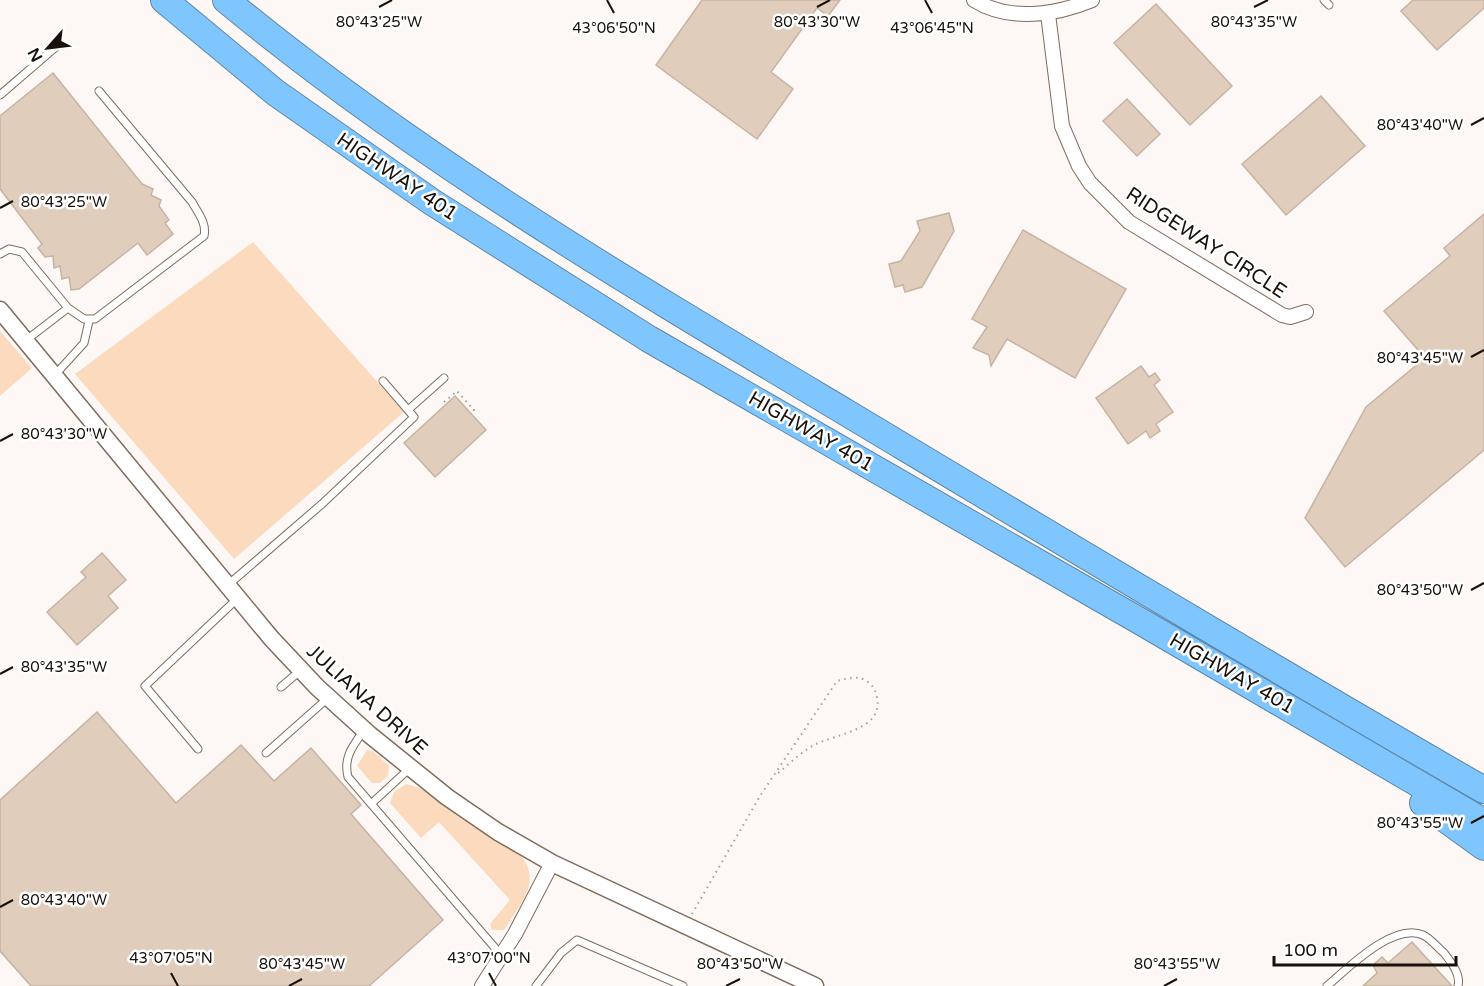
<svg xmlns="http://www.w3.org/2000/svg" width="1484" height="986" font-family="'Varela Round',sans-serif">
	<rect width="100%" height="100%" fill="#fdf8f5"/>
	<path fill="#fbdabd" d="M253 242 404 412 234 559 75 374Z
		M0 331 32 368 0 396Z
		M367 750 373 751 389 766 388 776 380 783H372L357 766Z
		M406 784 420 788 521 856C543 883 519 905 504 930H492L490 924 510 900 439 822 421 838 390 803 394 792Z"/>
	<path fill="#e1cdbb" stroke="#c7b3a2" stroke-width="1.5" d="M702 0H840L828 16 817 8 771 72 793 89 757 139 656 65Z
		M1413 0H1484V8L1437 50 1401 11Z
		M1156 4 1232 86 1190 125 1114 43Z
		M53 73 142 184 153 189 151 195 161 200 159 206 169 220 165 223 173 234 147 255 138 243 79 289 71 290 69 277 62 279 60 266 54 268 53 256 45 257 38 248 42 244 0 189V116Z
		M1321 96 1365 146 1286 215 1242 164Z
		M1127 99 1160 134 1137 156 1103 121Z
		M949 213 954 231 922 287 905 292 903 285 895 287 889 264 901 261 920 231 917 221Z
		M1484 214V450L1345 567 1305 518 1366 407 1425 358 1384 311 1450 256 1444 248Z
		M1023 230 1126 289 1075 378 1007 339 991 366 989 355 973 348 987 327 972 319Z
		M1141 366 1149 377 1155 373 1160 380 1154 385 1173 412 1156 424 1160 431 1150 438 1146 431 1128 444 1096 398Z
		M455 396 486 430 435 477 404 443Z
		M102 553 126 580 108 596 118 608 77 645 47 612 86 577 81 572Z
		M97 712 176 803 241 745 274 781 311 748 361 805 351 814 443 920 369 986H31L0 951V800Z
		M1412 942 1452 986H1363L1377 973 1373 965 1382 957 1388 963Z"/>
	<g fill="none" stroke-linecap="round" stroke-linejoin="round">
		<g stroke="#7f6d5d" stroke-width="9">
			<path id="service" d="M1324 0 1329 5
				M0 95 58 45
				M0 254 9 249 22 252 68 308
				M25 341 68 308 84 319H95L204 236C207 223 198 213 192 202L99 91
				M54 376 84 343 89 321
				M408 410 444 378
				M229 584 322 504 414 417 383 381
				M281 687 301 670
				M364 730C353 746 343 757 348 777L502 956
				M198 749 145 686 238 598
				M266 753 328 698
				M371 804 410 768
				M536 986 561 953 577 940 683 986
				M1327 986C1347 969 1393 922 1423 935 1430 938 1438 948 1444 953 1451 962 1461 974 1458 986"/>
		</g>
		<g stroke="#7f6d5d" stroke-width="16">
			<path id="minor" d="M974 0C1009 22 1056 15 1092 0
				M1048 14 1062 126 1079 166 1090 183 1129 222 1282 315 1290 317 1306 312
				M482 986 515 934 552 863"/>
		</g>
		<g stroke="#7f6d5d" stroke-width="19">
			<path id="tertiary" d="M0 310 271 638 317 687 370 735 447 797 498 832 552 863 815 986"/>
		</g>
		<g stroke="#5c87a9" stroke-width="28">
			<path id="motorway" d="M164 0 276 93 432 202 649 339 1145 624 1484 822
				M226 0C418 159 634 286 847 413 1059 540 1270 667 1484 790
				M1423 803 1484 847"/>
		</g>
		<path stroke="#a49e9a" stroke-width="2" stroke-dasharray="1.5 4.5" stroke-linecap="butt" d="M444 402 457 391 474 410 472 411
			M692 914 760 796 837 681C848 678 859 675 868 682 874 687 876 691 877 698 884 730 835 734 814 745 800 753 789 764 777 774"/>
		<use href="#service" stroke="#fff" stroke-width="7"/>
		<use href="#minor" stroke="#fff" stroke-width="14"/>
		<use href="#tertiary" stroke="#fff" stroke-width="16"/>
		<use href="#motorway" stroke="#80c6fe" stroke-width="26"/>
	</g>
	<path fill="none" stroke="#18110b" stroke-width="2" d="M607 0 614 13M925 0 932 13M379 7 392 0M817 7 830 0M1254 7 1268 0M1471 125 1484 118M0 208 13 201M1471 357 1484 350M0 441 13 434M1471 590 1484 583M0 674 13 667M1471 823 1484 816M0 907 13 900M171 973 178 986M489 973 496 986M289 986 302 979M726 986 740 979M1164 986 1177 979"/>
	<g text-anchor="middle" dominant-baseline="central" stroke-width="5" stroke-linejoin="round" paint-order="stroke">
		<g font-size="20" fill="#18110b" stroke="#fff">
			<text transform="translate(397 177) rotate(34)">HIGHWAY 401</text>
			<text transform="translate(1206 243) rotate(33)">RIDGEWAY CIRCLE</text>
			<text transform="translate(811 432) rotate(30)">HIGHWAY 401</text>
			<text transform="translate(1232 674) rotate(30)">HIGHWAY 401</text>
			<text transform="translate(367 700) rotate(42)">JULIANA DRIVE</text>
		</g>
	</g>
	<g font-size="15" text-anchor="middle" fill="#18110b" stroke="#fff" stroke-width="5" stroke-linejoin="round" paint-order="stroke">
		<text x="817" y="27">80°43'30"W</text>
		<text x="379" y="27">80°43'25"W</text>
		<text x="1254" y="27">80°43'35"W</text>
		<text x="614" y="33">43°06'50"N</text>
		<text x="932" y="33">43°06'45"N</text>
		<text x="1420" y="130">80°43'40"W</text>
		<text x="64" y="207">80°43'25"W</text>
		<text x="1420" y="363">80°43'45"W</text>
		<text x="64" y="439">80°43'30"W</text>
		<text x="1420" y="595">80°43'50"W</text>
		<text x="64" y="672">80°43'35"W</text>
		<text x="1420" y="828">80°43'55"W</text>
		<text x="64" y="905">80°43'40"W</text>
		<text x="171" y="963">43°07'05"N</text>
		<text x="489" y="963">43°07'00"N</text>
		<text x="302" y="969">80°43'45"W</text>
		<text x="740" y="969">80°43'50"W</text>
		<text x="1177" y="969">80°43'55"W</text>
	</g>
	<g transform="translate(48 48) rotate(242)" stroke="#ffffff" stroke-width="4.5" paint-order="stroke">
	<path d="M0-4.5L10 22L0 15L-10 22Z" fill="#18110b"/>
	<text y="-9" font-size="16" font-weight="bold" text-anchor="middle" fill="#18110b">N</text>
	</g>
	<path d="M1274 956v9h182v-9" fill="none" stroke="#18110b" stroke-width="3"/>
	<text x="1283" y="956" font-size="18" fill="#18110b" stroke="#ffffff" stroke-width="4.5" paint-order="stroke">100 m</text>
</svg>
